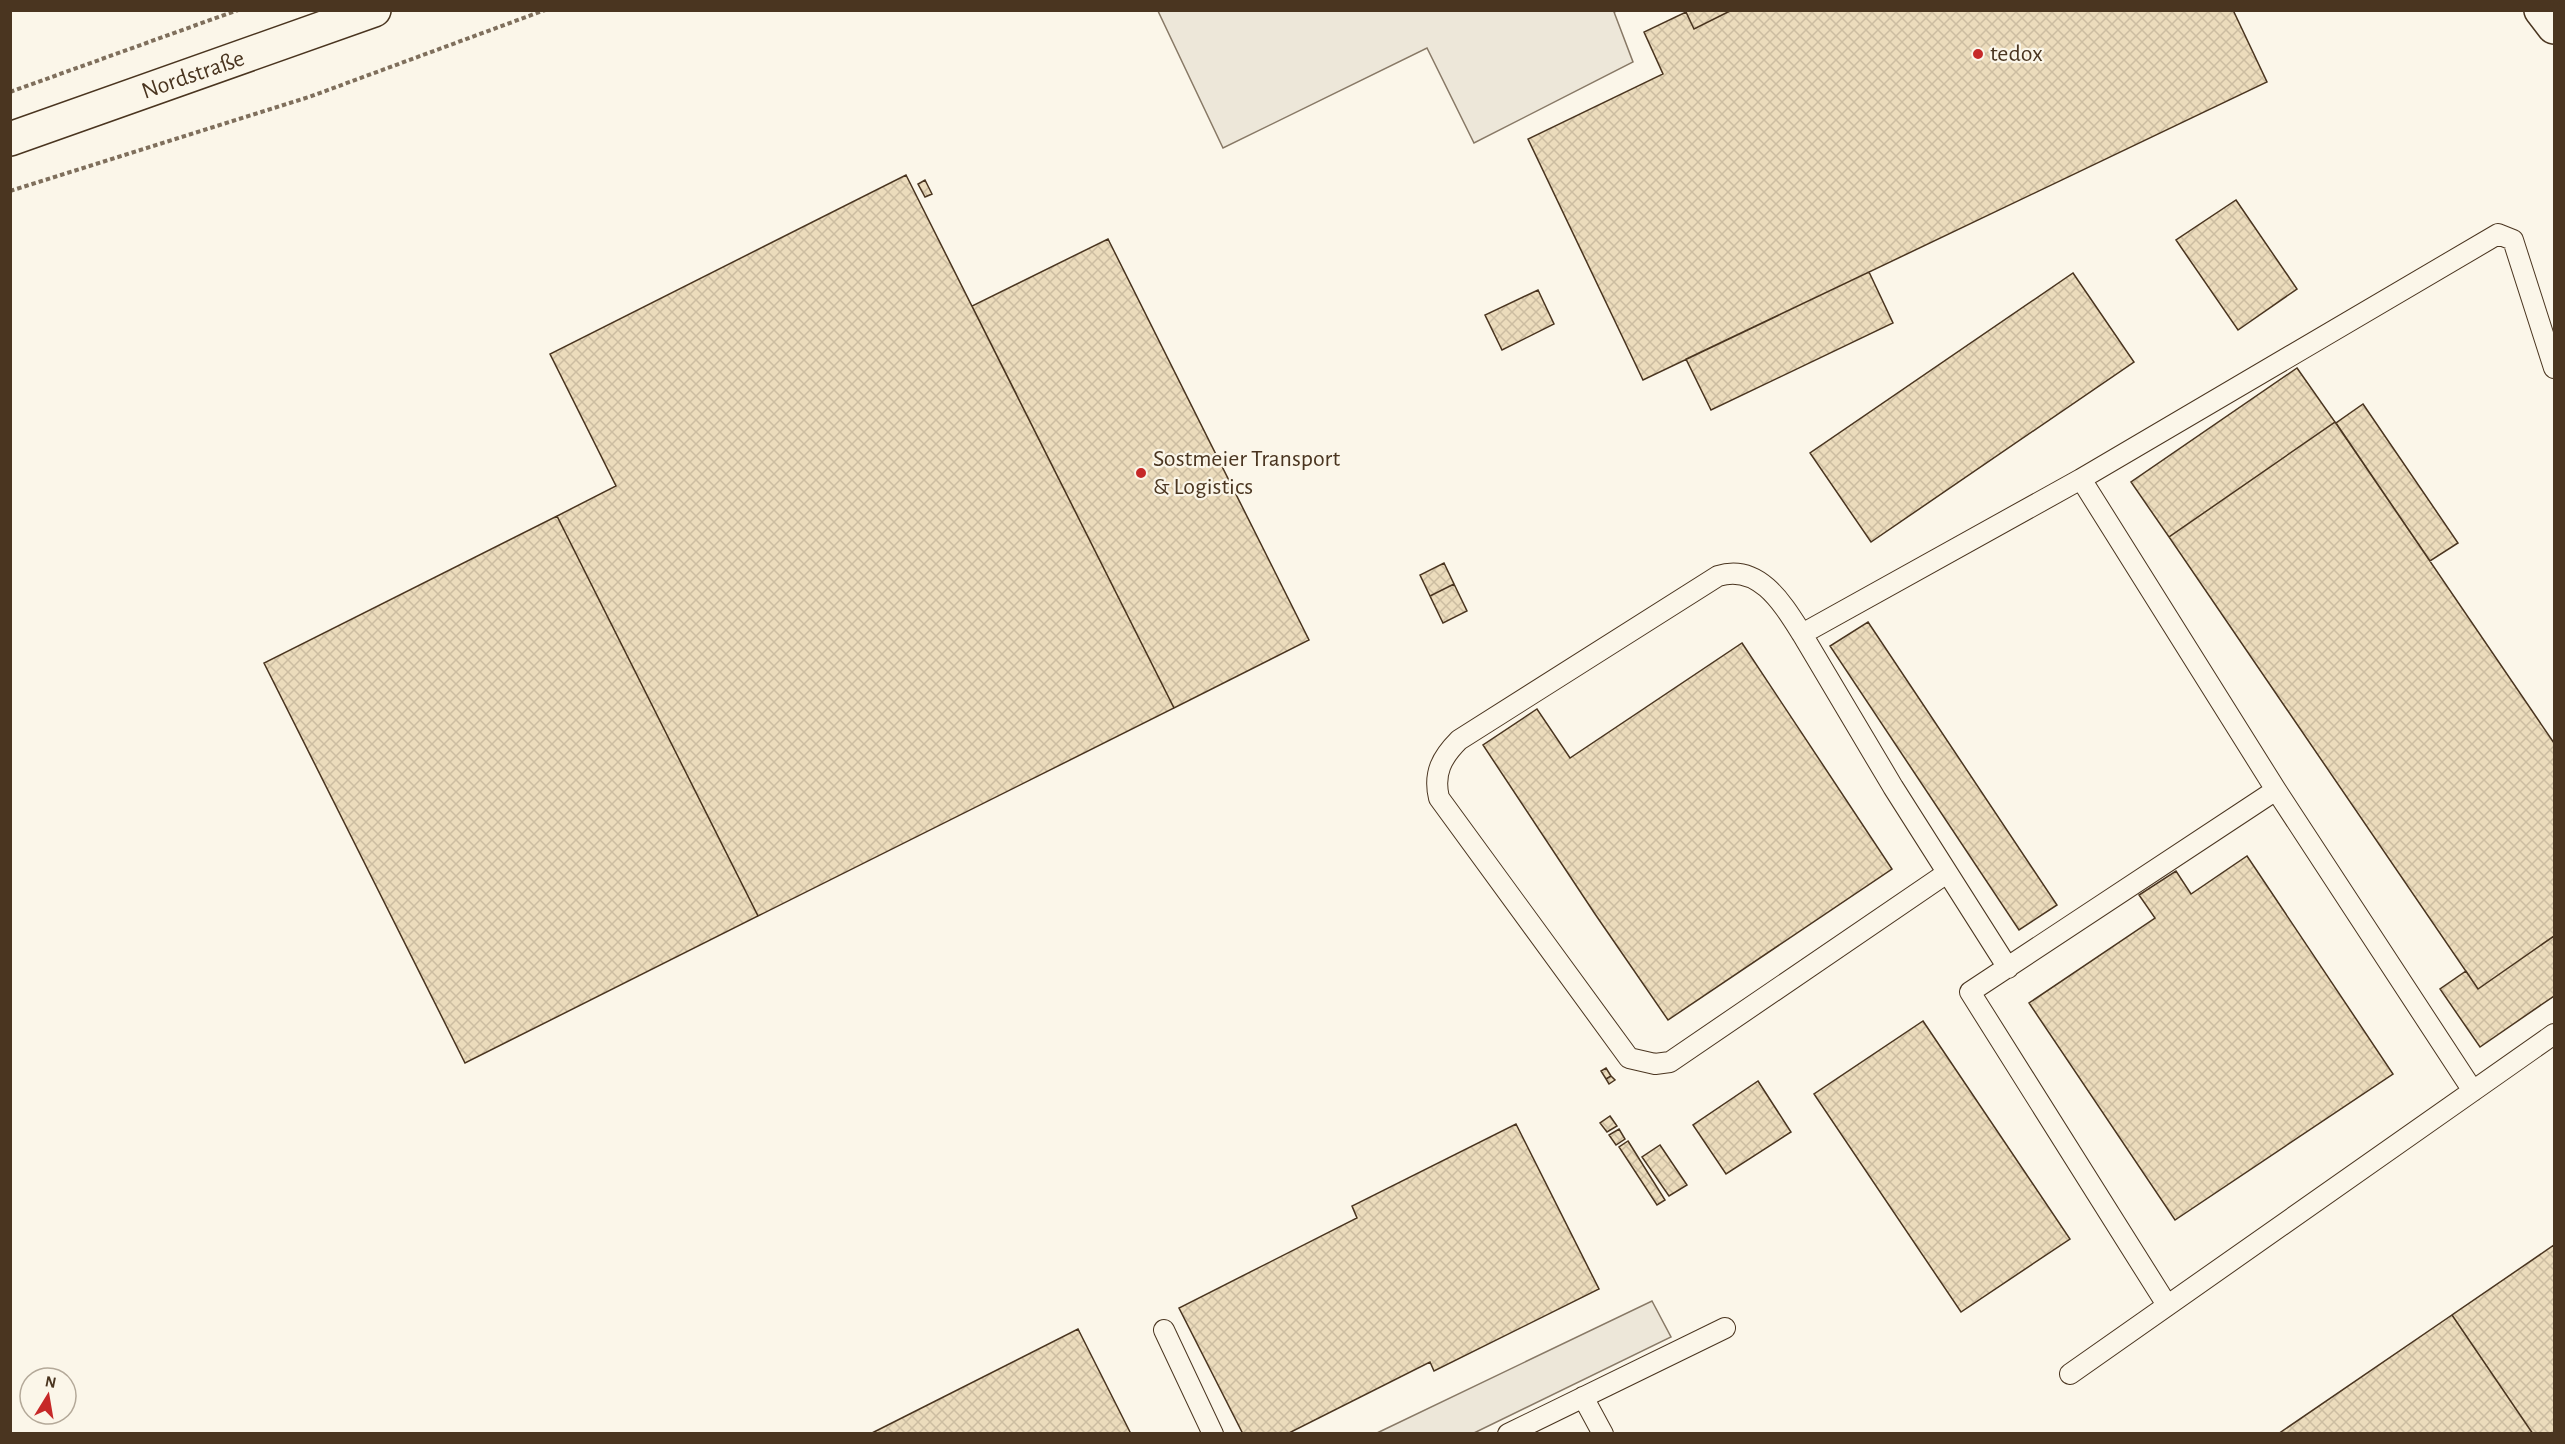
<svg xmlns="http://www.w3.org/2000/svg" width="2565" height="1444" font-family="'Alegreya Sans',sans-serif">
	<defs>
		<pattern id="building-cross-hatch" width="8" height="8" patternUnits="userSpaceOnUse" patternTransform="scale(1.5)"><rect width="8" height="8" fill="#ecdcbc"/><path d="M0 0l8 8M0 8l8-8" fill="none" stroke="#ccbda1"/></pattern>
	</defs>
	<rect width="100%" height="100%" fill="#fbf6e9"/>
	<path fill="#ede7d9" stroke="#887966" stroke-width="1.5" d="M1158 11H1617L1614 12 1633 62 1474 143 1427 48 1223 148Z
		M1652 1301 1671 1337 1474 1433H1377Z"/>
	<path fill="url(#building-cross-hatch)" stroke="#4a3520" stroke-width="1.5" d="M1685 10H1732L1694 29Z
		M1732 10H2233L2267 82 1643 380 1528 139 1663 74 1644 32 1686 12 1694 29Z
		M906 175 1174 708 758 916 557 516 616 486 550 354Z
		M925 180 932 194 925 197 918 184Z
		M2236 200 2297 289 2238 330 2176 240Z
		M1108 239 1309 640 1174 708 972 306Z
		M1869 272 1893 323 1711 410 1686 359Z
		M2073 273 2134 362 1871 542 1810 453Z
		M1538 290 1554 324 1502 350 1485 315Z
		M2297 368 2335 422 2169 537 2131 482Z
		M2363 404 2458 543 2430 561 2336 423Z
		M2335 422 2554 743V936L2478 989 2169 537Z
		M557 516 758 916 465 1063 264 663Z
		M1444 563 1454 584 1430 596 1420 575Z
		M1454 584 1467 611 1443 623 1430 596Z
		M1868 622 2057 905 2019 930 1830 646Z
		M1742 643 1892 869 1668 1020 1595 914 1483 745 1537 709 1570 758Z
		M2247 856 2393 1074 2175 1220 2029 1003 2155 918 2139 895 2176 871 2191 894Z
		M2554 936V996L2480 1047 2440 989 2466 971 2478 989Z
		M1923 1021 2070 1239 1961 1312 1814 1094Z
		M1606 1068 1611 1076 1606 1079 1601 1071Z
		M1611 1076 1615 1080 1609 1084 1606 1079Z
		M1758 1081 1791 1132 1726 1174 1693 1125Z
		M1610 1116 1617 1126 1607 1132 1600 1123Z
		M1516 1124 1599 1289 1434 1371 1430 1362 1287 1434H1243L1179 1308 1357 1218 1352 1206Z
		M1619 1129 1625 1139 1616 1145 1609 1135Z
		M1628 1141 1665 1200 1657 1205 1619 1147Z
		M1660 1145 1687 1185 1669 1196 1642 1157Z
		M2554 1245V1434H2533L2452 1315Z
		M2452 1315 2533 1434H2278Z
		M1078 1329 1131 1434H870Z"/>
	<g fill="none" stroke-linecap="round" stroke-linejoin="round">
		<g stroke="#4a3520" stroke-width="22">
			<path id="service" d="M1802 634C1783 604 1759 563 1718 576L1459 740C1442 757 1433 773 1439 798L1629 1058 1655 1064 1670 1062 1947 873
				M2008 968 1893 787 1802 634 2081 479
				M2473 1091 2276 790 2081 479 2498 234 2513 240 2554 368
				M2167 1305 1970 992 2276 790
				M1164 1330 1213 1434
				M2070 1374 2554 1034
				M1583 1397 1603 1434
				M1508 1434 1725 1328"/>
		</g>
		<g stroke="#4a3520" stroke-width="36">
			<path id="tertiary" d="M10 139 374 10"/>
		</g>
		<g stroke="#4a3520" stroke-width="36">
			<path id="secondary" d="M2541 10 2554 27"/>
		</g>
		<path stroke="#7f6f5c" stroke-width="4" stroke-dasharray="4.5 3" stroke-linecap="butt" d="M10 92 238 10
			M10 191 309 97 545 10"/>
		<use href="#service" stroke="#fbf6e9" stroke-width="20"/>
		<use href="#tertiary" stroke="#fbf6e9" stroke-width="33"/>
		<use href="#secondary" stroke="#fbf6e9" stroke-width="33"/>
	</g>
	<g fill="#c62828" stroke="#fbf6e9" stroke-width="2">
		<circle cx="1978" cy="54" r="6"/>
		<circle cx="1141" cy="473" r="6"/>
	</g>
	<g text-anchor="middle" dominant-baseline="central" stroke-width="4.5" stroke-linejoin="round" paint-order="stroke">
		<g font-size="24" fill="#4a3520" stroke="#fbf6e9" text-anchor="start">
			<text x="1990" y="54">tedox</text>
			<text x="1153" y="459">Sostmeier Transport<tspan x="1153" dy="28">&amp; Logistics</tspan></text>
		</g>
		<g font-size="24" fill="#4a3520" stroke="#fbf6e9">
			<text transform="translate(193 75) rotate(-19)">Nordstraße</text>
		</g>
	</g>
	<rect width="2565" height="1444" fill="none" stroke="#4a3520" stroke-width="24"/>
	<g transform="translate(48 1396) rotate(11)"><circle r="28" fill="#fbf6e9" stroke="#b4a999" stroke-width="1.5"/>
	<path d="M0-4.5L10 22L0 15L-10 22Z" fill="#c62828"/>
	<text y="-9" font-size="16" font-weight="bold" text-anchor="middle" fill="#4a3520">N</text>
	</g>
</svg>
